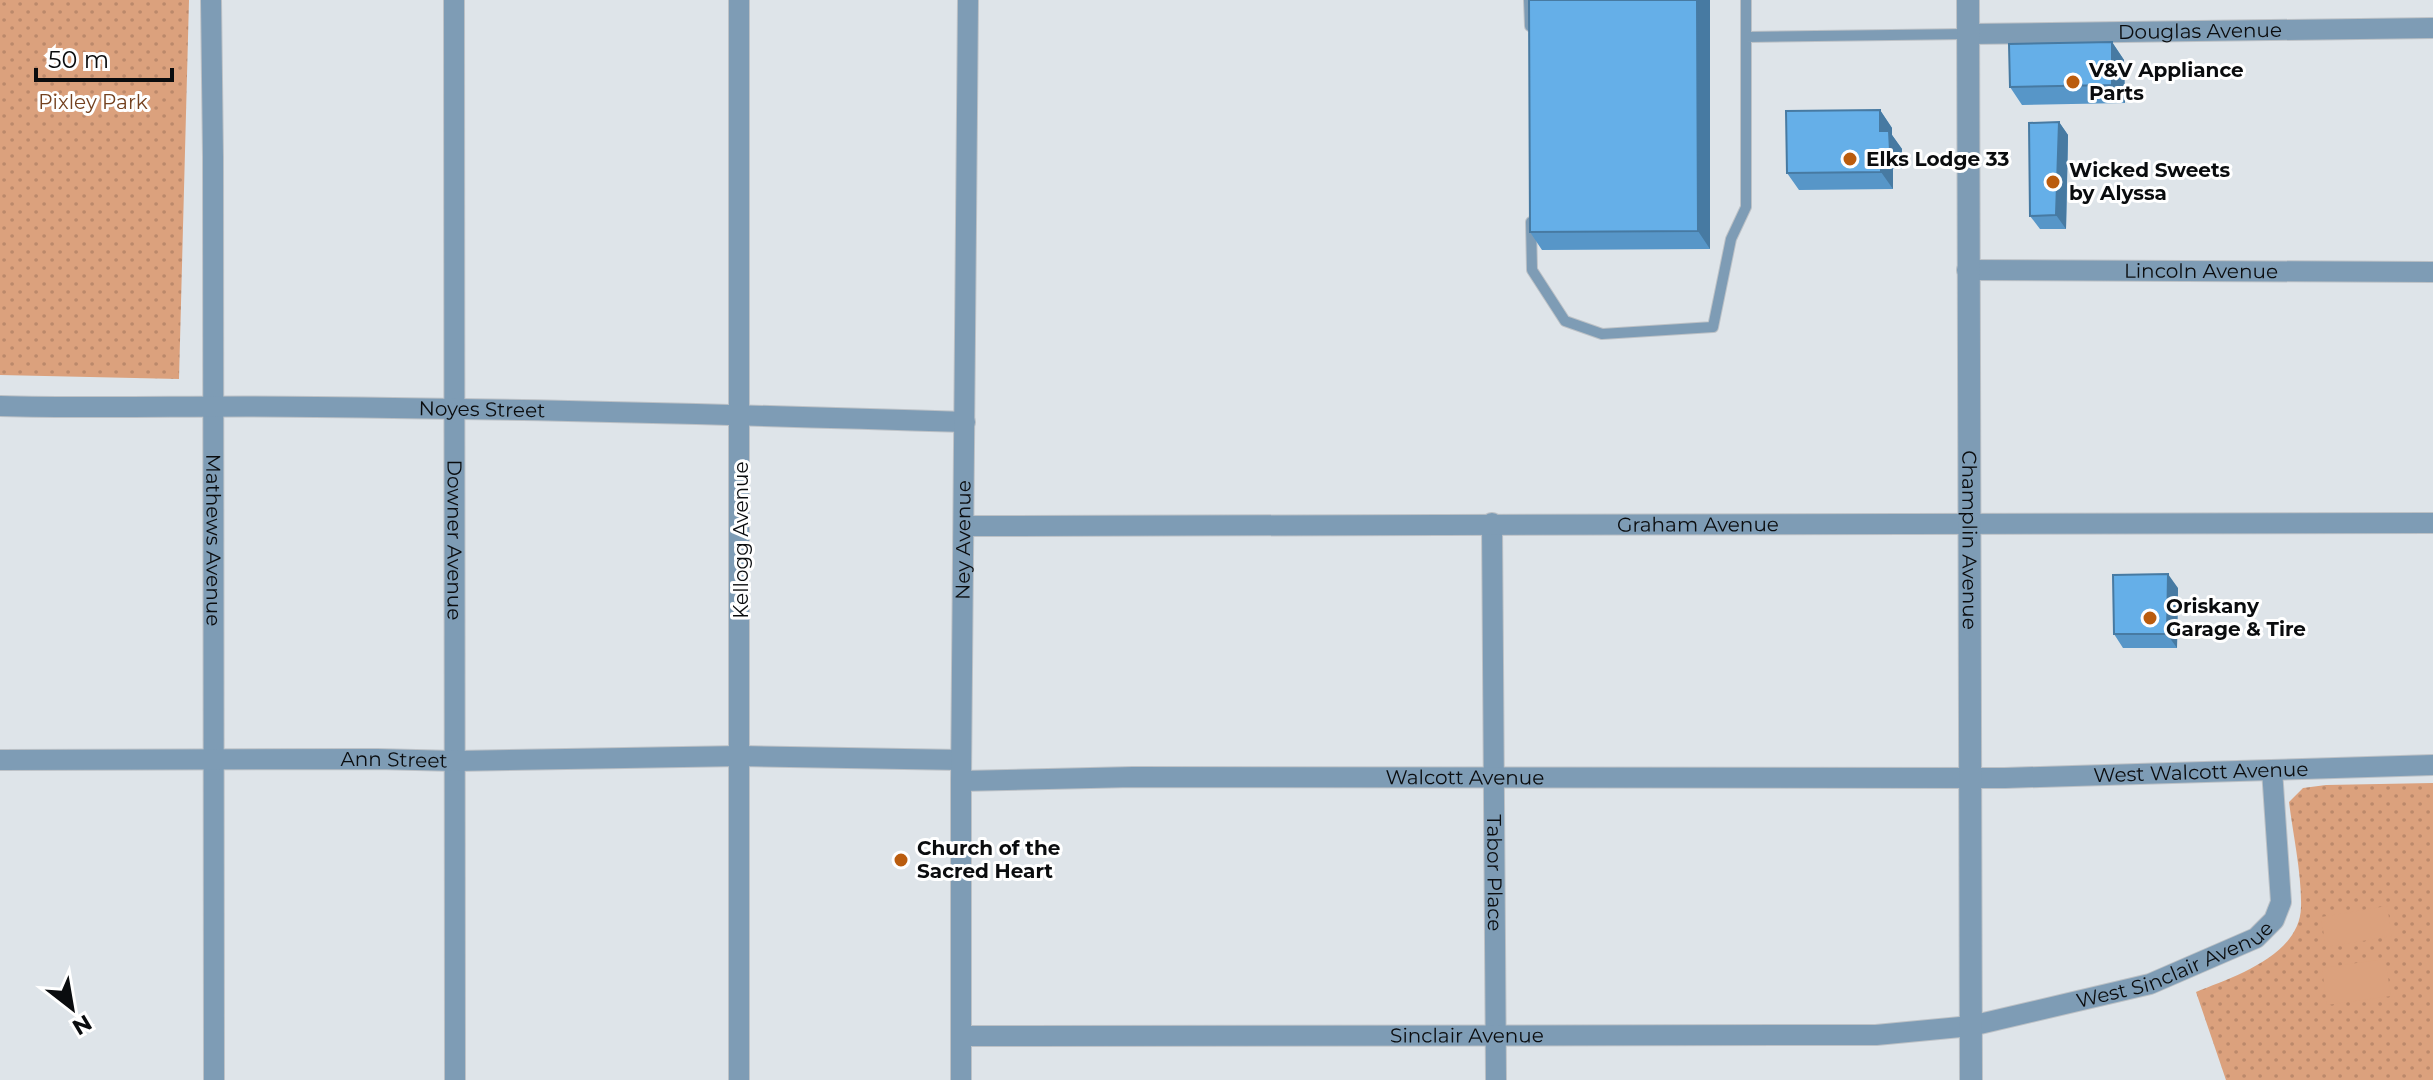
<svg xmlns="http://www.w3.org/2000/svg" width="2433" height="1080" font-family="Montserrat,sans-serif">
	<defs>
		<pattern id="grass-dots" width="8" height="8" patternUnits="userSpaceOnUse" patternTransform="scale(2)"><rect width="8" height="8" fill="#dba17d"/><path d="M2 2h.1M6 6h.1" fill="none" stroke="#bb896b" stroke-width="1.8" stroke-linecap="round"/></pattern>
	</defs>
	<rect width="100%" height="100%" fill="#dee4e9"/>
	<path fill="url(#grass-dots)" d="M0 0H189L179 379 0 375Z
		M2433 783V1080H2226L2196 992C2233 977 2300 956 2301 907 2302 876 2293 834 2289 802L2303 788 2326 785Z"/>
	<path fill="#dba17d" d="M2387 906 2392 936 2326 947 2321 917Z
		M2385 959 2391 996 2327 1005 2322 968Z"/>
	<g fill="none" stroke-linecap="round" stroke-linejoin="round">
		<g stroke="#bcc1c6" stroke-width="12">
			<path id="service" d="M1529 0 1530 26
				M1746 0V37L1967 34
				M1531 222 1532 270 1565 321 1602 334 1713 327 1731 239 1746 207V37"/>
		</g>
		<g stroke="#bcc1c6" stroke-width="22">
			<g id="minor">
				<path id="s1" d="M211 0 213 157 214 1080"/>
				<path id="s2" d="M454 0 455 1080"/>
				<path id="s3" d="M1968 34 2433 28"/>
				<path id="s4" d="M1967 270 2433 272"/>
				<path id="s5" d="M0 406C105 409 210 405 316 407 532 409 749 415 965 422"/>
				<path id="s6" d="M1492 523 1496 1080"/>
				<path id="s7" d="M964 526 2433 523"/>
				<path id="s8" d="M0 760 377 759 455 761 741 756 961 760"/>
				<path id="s9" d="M961 781 1133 777 2005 778 2433 765"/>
				<path id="s10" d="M961 1036 1876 1035 1971 1026 2150 984 2256 938 2274 920 2281 902 2272 770"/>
				<path d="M739 1080V0"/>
				<path id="s11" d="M961 1080V781L968 0"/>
			</g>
		</g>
		<g stroke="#bcc1c6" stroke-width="24">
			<g id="tertiary">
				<path id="s12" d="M1968 0 1971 1080"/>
			</g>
		</g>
		<use href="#service" stroke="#7e9cb5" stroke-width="10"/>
		<use href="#minor" stroke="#7e9cb5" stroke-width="20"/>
		<use href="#tertiary" stroke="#7e9cb5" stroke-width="22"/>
	</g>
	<path fill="#5796c8" d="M1710 0V249L1542 250 1530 232Z
		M2112 42 2124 60 2125 103 2022 105 2010 87Z
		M1880 110 1892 128V135L1902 149V169H1893V189L1799 190 1787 173Z
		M2059 122 2068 135 2066 229H2040L2030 216Z
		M2178 588 2177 648H2123L2114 634Z"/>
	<path fill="#477aa2" d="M1697 0H1710V249L1698 231Z
		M2112 42 2124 60 2125 103 2112 85Z
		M1880 110 1892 128V135L1902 149V169L1890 151 1880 131Z
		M2059 122 2068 135 2066 229 2056 215Z
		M1881 151 1893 169V189L1881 172Z
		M2168 574 2178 588 2177 648 2167 634Z"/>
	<path fill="#65afe8" stroke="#477aa2" stroke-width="2" d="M1529 0H1697L1698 231 1530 232Z
		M2112 42V85L2010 87 2009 44Z
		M1880 110V131H1889L1890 151H1881V172L1787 173 1786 111Z
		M2059 122 2056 215 2030 216 2029 123Z
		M2168 574 2167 634H2114L2113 575Z"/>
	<g fill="#ba5c0e" stroke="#fff" stroke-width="3">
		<circle cx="2073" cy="82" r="8"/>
		<circle cx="1850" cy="159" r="8"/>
		<circle cx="2053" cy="182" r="8"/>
		<circle cx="2150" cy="618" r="8"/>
		<circle cx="901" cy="860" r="8"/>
	</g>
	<g text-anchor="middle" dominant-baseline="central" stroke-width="6" stroke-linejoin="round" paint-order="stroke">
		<g font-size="20" fill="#0a0c0e" stroke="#fff">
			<text stroke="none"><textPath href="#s3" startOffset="232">Douglas Avenue</textPath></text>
			<text stroke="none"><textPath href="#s4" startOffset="234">Lincoln Avenue</textPath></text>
			<text stroke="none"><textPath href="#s5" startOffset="482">Noyes Street</textPath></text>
			<text stroke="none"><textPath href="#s7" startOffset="734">Graham Avenue</textPath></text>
			<text stroke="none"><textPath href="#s1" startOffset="540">Mathews Avenue</textPath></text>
			<text stroke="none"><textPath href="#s2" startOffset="540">Downer Avenue</textPath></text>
			<text transform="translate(741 540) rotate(-90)">Kellogg Avenue</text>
			<text stroke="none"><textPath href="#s11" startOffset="540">Ney Avenue</textPath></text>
			<text stroke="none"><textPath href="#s12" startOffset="540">Champlin Avenue</textPath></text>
			<text stroke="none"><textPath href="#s8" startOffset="394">Ann Street</textPath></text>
			<text stroke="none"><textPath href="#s9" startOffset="1240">West Walcott Avenue</textPath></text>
			<text stroke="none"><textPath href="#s9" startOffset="504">Walcott Avenue</textPath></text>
			<text stroke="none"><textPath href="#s6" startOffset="350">Tabor Place</textPath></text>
			<text stroke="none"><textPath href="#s10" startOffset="1224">West Sinclair Avenue</textPath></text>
			<text stroke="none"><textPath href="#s10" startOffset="506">Sinclair Avenue</textPath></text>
		</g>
		<g font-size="20" font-weight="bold" fill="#0a0c0e" stroke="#fff" text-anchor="start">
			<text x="2089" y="70">V&amp;V Appliance<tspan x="2089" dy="23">Parts</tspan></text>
			<text x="1866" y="159">Elks Lodge 33</text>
			<text x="2069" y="170">Wicked Sweets<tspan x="2069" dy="23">by Alyssa</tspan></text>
			<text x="2166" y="606">Oriskany<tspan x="2166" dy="23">Garage &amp; Tire</tspan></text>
			<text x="917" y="848">Church of the<tspan x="917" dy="23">Sacred Heart</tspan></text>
		</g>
		<g font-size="20" fill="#74411f" stroke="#fff">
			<text x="93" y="102">Pixley Park</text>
		</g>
	</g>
	<g transform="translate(72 1008) rotate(149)" stroke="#ffffff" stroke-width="6" paint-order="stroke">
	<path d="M0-6L14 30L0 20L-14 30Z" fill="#0a0c0e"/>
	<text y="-12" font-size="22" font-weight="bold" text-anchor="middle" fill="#0a0c0e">N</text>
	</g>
	<path d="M36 68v12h136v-12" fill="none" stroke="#0a0c0e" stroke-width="4"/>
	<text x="48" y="68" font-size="24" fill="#0a0c0e" stroke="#ffffff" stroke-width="6" paint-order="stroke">50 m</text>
</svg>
